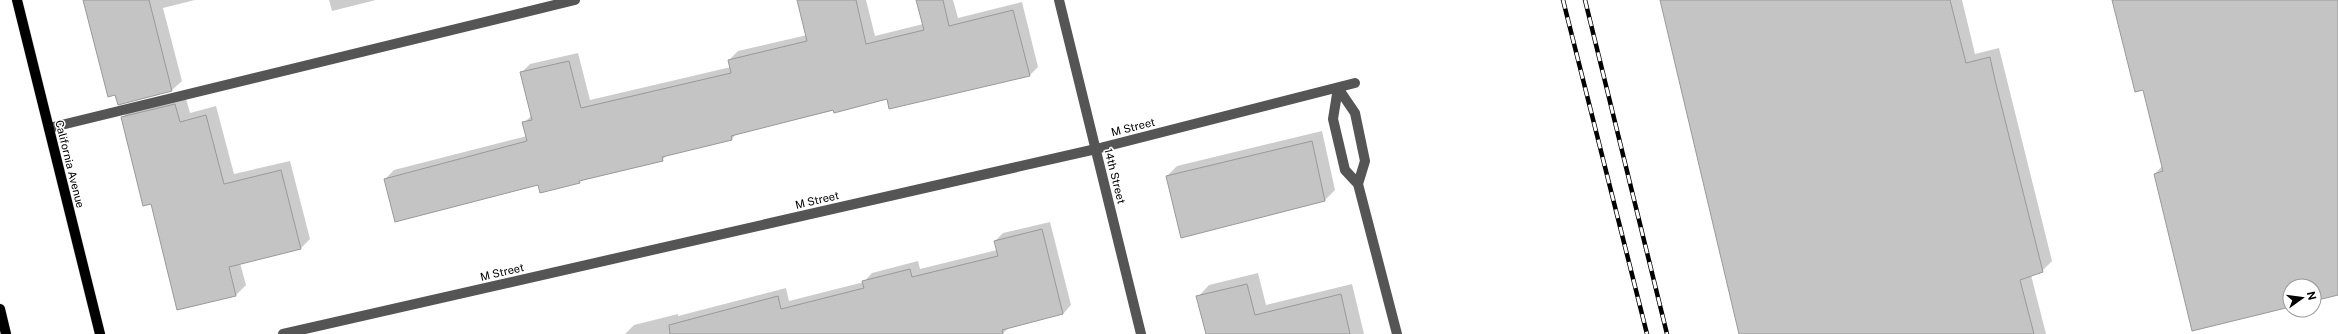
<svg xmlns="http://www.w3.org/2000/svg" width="2338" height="334" font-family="'Public Sans',sans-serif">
	<rect width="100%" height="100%" fill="#fff"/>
	<path fill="#0003" d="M84 0H195L163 8 182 81 172 90Z
		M329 0H376L332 11Z
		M798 0H866L875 36 923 24 917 0H953L958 18 1022 2 1038 67 1030 75 888 98 737 133 732 139 668 154 662 160 582 180 579 182 539 184 385 179 394 170 527 136 524 123 532 115 521 73 530 64 578 53 590 100 731 67 729 60 738 51 807 35Z
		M1661 0H1962L1975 54 1999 48 2052 261 2042 271 2031 275 2046 334H1740Z
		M2113 0H2338V294L2314 300V286H2290V306L2155 174 2163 165 2144 89Z
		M185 95 190 113 216 106 234 174 290 161 310 239 300 249 240 263 246 285 236 295 178 309 152 202 122 118 132 108Z
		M1322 131 1335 190 1325 200 1182 237 1167 176 1177 166Z
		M1050 222 1071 305 1063 314 1010 327 1002 334H625L634 325 678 314V316L786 288 789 301 864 282 872 273 918 261 920 269 997 250 995 241 1003 233Z
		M1258 273 1266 305 1352 284 1364 334H1207L1198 297 1209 285Z"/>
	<path fill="#c4c4c4" stroke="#999" d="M83 0H149L172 91 118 105 115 95 108 97Z
		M797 0H856L866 44 924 30 916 0H943L949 26 1013 10 1030 76 889 109 887 99 834 113 833 110 731 136 732 140 662 157 663 161 579 181 580 183 540 193 538 185 395 222 384 179 527 141 522 122 532 120 520 72 569 61 581 108 731 73 728 60 807 41Z
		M1660 0H1950L1966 63 1990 57 1995 80 2043 272 2020 280 2034 334H1739Z
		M2112 0H2338V295L2314 301V286H2290V307L2192 331 2154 174 2163 171 2143 90 2135 92Z
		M175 104 180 122 206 115 224 184 281 170 301 249 229 267 236 296 177 310 151 204 143 206 121 117Z
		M1312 141 1325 201 1181 238 1166 176Z
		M1042 229 1063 314 1002 330 1003 334H670L669 325 778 296 781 309 864 288 862 281 910 269 912 277 998 256 994 241Z
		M1247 284 1255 315 1341 294 1350 334H1206L1196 296Z"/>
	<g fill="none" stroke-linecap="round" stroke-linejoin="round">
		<g stroke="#dbdbdb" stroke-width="11">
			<path id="major" d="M17 0 100 334
				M0 309 6 334"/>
		</g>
		<path stroke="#555" stroke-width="10" d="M1059 0 1141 334
			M1338 88 1333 119 1345 170 1358 184 1397 334
			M1338 88 1355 113 1365 161 1358 184
			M49 128 575 0
			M283 334 1096 149 1355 83"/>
		<use href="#major" stroke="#000" stroke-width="10"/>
		<g stroke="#000" stroke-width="4.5">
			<path id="rail" d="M1563 0 1647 334
				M1585 0 1667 334"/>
		</g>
		<use href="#rail" stroke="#fff" stroke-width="3" stroke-dasharray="9" stroke-linecap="butt"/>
	</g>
	<g text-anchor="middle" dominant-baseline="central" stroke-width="3" stroke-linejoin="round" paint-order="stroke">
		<g font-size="11" fill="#000" stroke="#fff">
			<text transform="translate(1133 127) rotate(-14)">M Street</text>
			<text transform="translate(70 164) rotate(76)">California Avenue</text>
			<text transform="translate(1115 176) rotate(76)">14th Street</text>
			<text transform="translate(817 200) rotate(-13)">M Street</text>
			<text transform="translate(502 272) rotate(-13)">M Street</text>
		</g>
	</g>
	<g transform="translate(2302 298) rotate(76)"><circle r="19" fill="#ffffff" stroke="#999999"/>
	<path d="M0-3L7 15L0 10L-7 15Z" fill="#000000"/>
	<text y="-6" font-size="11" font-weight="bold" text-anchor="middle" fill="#000000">N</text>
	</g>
</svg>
